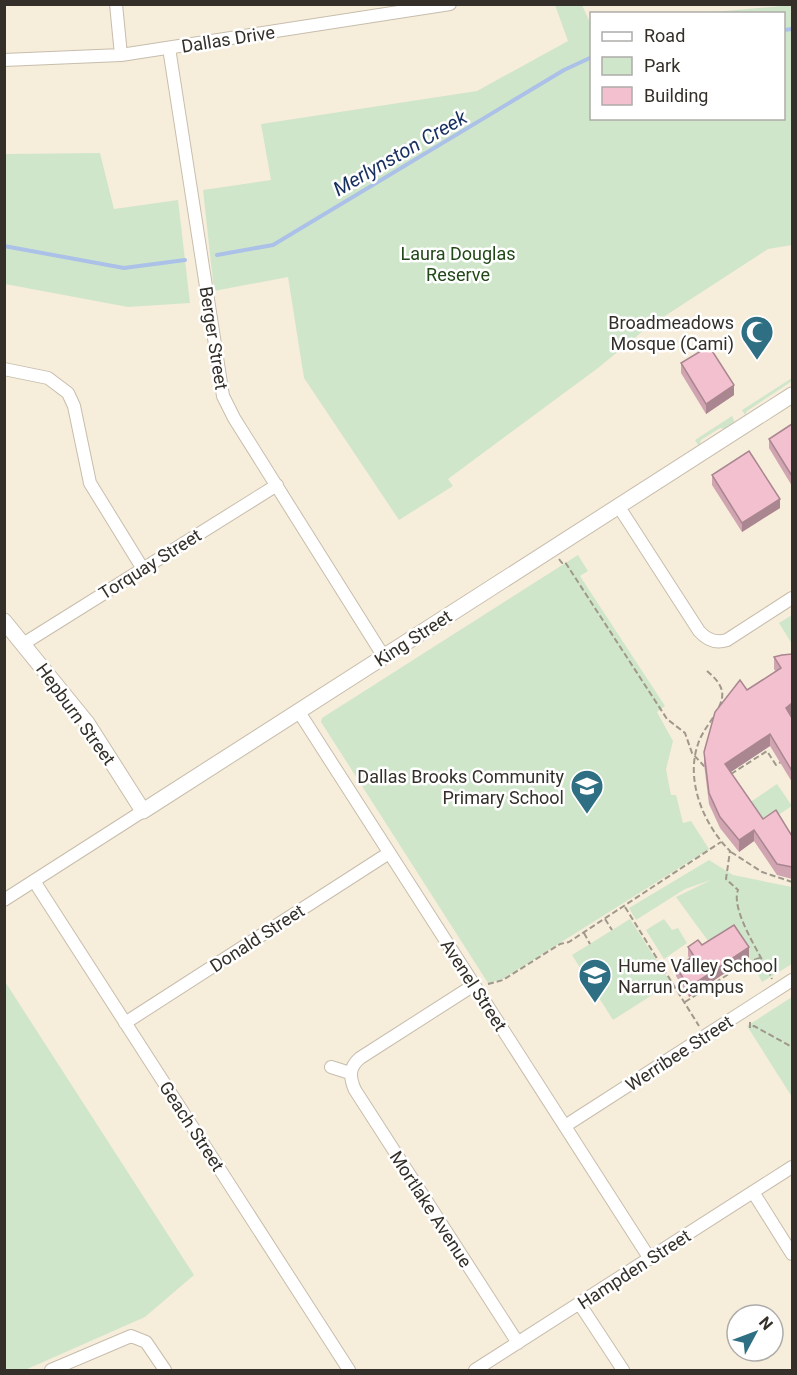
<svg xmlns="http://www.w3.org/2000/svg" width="797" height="1375" font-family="Roboto,sans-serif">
	<rect width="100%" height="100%" fill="#f7eddb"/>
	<path fill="#d0e6cb" d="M555 5H582L591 25 592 118H784V14L702 13 792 5V245L768 249 648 327 598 368 448 479 453 486 399 520 304 378 288 277 214 291 203 190 271 180 261 124 477 91 568 41Z
		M100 153 114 209 178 200 190 303 128 307 5 284V154Z
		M792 378V381L747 411 745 415 742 410Z
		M732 416 735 423 726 429 720 428 701 440 699 446 695 440Z
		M578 555 588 571 580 576 665 706 657 712 673 741 666 769 671 795H676L683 823 691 821 709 849 503 979 488 983 321 722 322 718Z
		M792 615V644L779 623Z
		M777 784 792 806 760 827 746 805Z
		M709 860 733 875 792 887V964L762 982 734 929 711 945 676 897 711 880 685 889 636 920 629 908Z
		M630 919 671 983 613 1020 572 955Z
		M664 919 672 930 678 928 687 943 664 959 646 930Z
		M4 980 194 1275 145 1317 25 1370H5Z
		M792 997V1097L747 1026Z"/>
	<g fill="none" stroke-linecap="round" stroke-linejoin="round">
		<path stroke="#abc1e7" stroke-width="4" d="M784 30 792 29
			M4 246 124 268 185 260
			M217 255 273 245 564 70 592 57"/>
		<g stroke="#c7bdac" stroke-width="14">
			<path id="minor" d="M116 4 121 55
				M169 48 223 396 234 418 384 657
				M4 60 121 55 450 4
				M4 369 48 378 68 393 74 406 90 483 143 569
				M619 507 699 631C706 639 715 644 727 640L792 598
				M23 644 277 485
				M299 712 650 1259
				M34 881 349 1370
				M4 900 143 811
				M474 985 360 1058C349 1067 349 1077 355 1090L518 1343
				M125 1023 389 853
				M331 1067 350 1073
				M565 1126 792 980
				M753 1192 792 1254
				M579 1303 623 1370
				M51 1370 131 1336 146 1342 165 1370
				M475 1370 792 1167"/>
		</g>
		<g stroke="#c7bdac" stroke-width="17">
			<path id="tertiary" d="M4 621 87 723 143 811 792 395"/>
		</g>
		<path stroke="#9f988b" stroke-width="2" stroke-dasharray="6 3" stroke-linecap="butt" d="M559 559 562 563 565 562 667 719 685 733 692 753 704 766 707 764
			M707 671C715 678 724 686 722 698 719 714 703 728 698 744 685 781 704 825 730 851L726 879 738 890C730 911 763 958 772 979
			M731 774 767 751 776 765 781 762
			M731 852 762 872 792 882
			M625 907 699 1026
			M605 919 612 930
			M584 933 590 944
			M488 984 503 980 560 944 569 942 721 842
			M685 1002 746 963 762 957
			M792 1004V1029
			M750 1022V1028L754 1026 792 1047"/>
		<use href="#minor" stroke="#fff" stroke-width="12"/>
		<use href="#tertiary" stroke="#fff" stroke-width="15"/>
	</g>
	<path fill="#d0a5b1" d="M681 363 734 395 706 414 681 373Z
		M792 424V486L769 448V439Z
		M712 475 780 508 742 532 712 485Z
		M792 654V715L791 716 792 718V782L770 746 730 772 763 819 792 836V879L777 875 754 841 739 852 720 828 709 804 704 764V752L747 690 776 672 774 669V657Z
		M702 945 749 957 689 997 676 976V967L690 959 688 956V947Z"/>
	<path fill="#a98690" d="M734 385V395L706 414V404Z
		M780 499V508L742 532V523Z
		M792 703V715L786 719V708Z
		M770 734V746L725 776V764Z
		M754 830V841L739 852V840Z
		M749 947V957L689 997V987Z"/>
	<path fill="#f2c0ce" stroke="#a98690" stroke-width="1.5" d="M709 346 734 385 706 404 681 363Z
		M792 424V476L769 439Z
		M749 451 780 499 742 523 712 475Z
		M792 654V703L786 708 792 718V771L770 734 725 764 763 819 776 810 792 836V867L777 864 754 830 739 840 720 817 709 793 704 752 715 712 740 680 747 690 781 668 774 657 782 655Z
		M734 925 749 947 689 987 676 967 694 956 688 947 698 940 702 945Z"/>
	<defs>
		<g id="mosque-pin" transform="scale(1.725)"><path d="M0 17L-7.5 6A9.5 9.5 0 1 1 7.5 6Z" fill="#2e6f83" stroke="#fff"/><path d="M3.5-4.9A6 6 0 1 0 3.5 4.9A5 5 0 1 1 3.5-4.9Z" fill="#fff"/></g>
		<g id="school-pin" transform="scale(1.725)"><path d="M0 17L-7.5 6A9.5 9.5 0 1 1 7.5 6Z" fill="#2e6f83" stroke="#fff"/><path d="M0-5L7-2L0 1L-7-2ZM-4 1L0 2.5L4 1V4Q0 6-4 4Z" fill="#fff"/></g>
	</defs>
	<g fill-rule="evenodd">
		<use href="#mosque-pin" x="757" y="332"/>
		<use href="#school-pin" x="587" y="786"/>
		<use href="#school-pin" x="595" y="975"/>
	</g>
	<g text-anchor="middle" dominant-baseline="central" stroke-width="5" stroke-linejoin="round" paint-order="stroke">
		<g font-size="18" fill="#343029" stroke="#fff">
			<text transform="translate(228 39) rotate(-9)">Dallas Drive</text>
			<text transform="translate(214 338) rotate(81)">Berger Street</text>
			<text transform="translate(150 564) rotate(-32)">Torquay Street</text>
			<text transform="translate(413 638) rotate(-33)">King Street</text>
			<text transform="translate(76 714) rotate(54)">Hepburn Street</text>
			<text transform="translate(257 938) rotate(-33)">Donald Street</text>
			<text transform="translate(474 985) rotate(57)">Avenel Street</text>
			<text transform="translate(679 1053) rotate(-33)">Werribee Street</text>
			<text transform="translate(192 1126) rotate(57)">Geach Street</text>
			<text transform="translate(431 1209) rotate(57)">Mortlake Avenue</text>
			<text transform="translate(634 1269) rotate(-33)">Hampden Street</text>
		</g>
		<g font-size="18" fill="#214817" stroke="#fff">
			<text x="458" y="253">Laura Douglas<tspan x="458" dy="21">Reserve</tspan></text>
		</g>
		<g font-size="18" fill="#343029" stroke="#fff" text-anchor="end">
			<text x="734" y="322">Broadmeadows<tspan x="734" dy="21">Mosque (Cami)</tspan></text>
			<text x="564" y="776">Dallas Brooks Community<tspan x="564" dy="21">Primary School</tspan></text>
			<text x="618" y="965" text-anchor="start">Hume Valley School<tspan x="618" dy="21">Narrun Campus</tspan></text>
		</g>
		<g font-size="20" font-style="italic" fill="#17305f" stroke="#fff">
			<text transform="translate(400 153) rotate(-30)">Merlynston Creek</text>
		</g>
	</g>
	<rect width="797" height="1375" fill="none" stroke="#343029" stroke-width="12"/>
	<rect x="590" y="12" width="195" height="108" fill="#ffffff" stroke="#aeaca9" stroke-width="1.5"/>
	<rect x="602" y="32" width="30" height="9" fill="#ffffff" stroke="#aeaca9" stroke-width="1.5"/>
	<text x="644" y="42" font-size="18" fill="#343029">Road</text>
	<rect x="602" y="57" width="30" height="18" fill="#d0e6cb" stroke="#aeaca9" stroke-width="1.5"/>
	<text x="644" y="72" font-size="18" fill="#343029">Park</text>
	<rect x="602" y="87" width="30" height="18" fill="#f2c0ce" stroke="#aeaca9" stroke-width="1.5"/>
	<text x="644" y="102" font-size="18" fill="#343029">Building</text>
	<g transform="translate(755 1333) rotate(49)"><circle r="28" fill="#ffffff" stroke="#aeaca9" stroke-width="1.5"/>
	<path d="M0-4.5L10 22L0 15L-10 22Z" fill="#2e6f83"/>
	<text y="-9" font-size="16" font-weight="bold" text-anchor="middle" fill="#343029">N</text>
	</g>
</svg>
